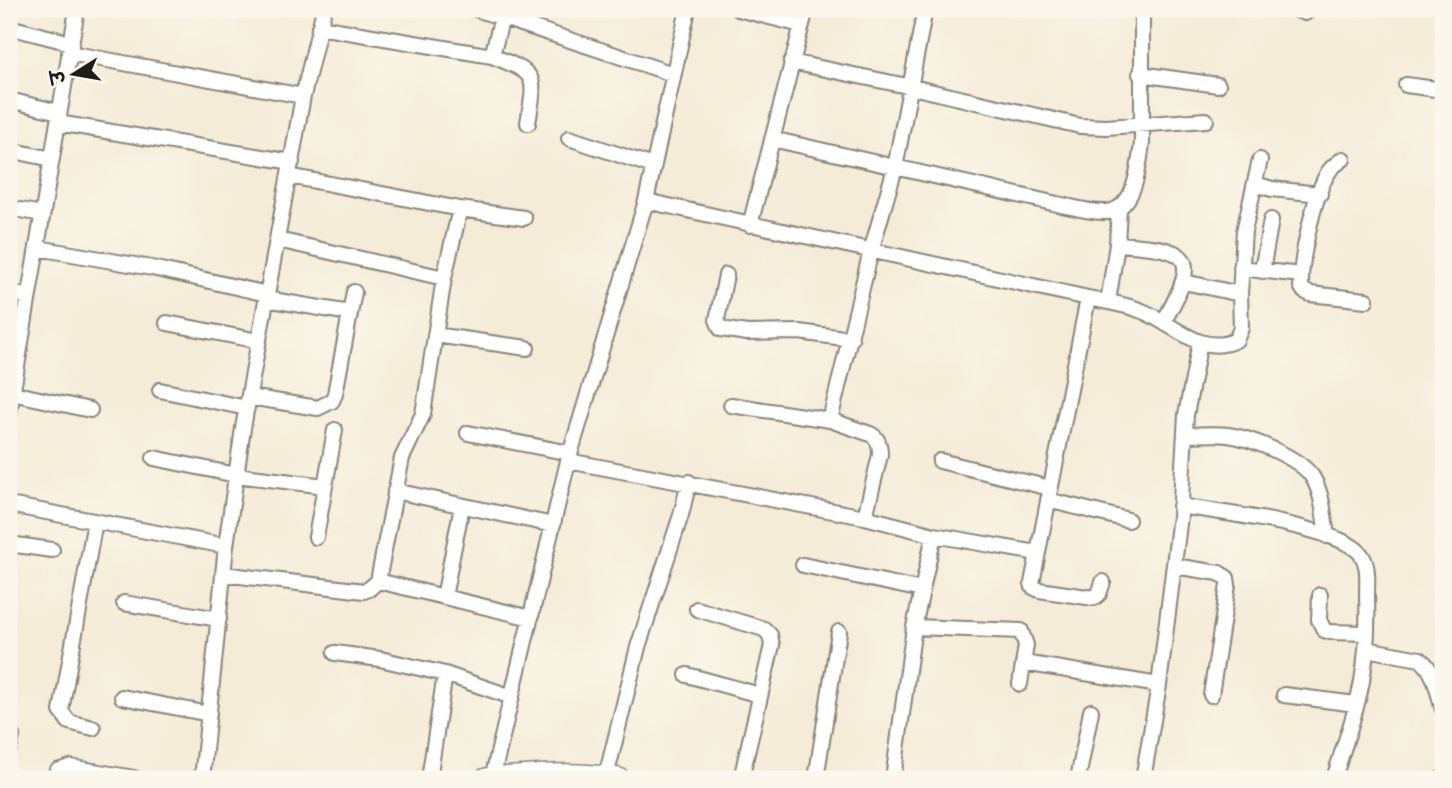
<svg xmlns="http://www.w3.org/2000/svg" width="1452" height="788" font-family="Sriracha,'Playpen Sans Deva',sans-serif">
	<rect width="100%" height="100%" fill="#fbf7ec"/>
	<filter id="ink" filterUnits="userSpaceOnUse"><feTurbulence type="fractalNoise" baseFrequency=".0143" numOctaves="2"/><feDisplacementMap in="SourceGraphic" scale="14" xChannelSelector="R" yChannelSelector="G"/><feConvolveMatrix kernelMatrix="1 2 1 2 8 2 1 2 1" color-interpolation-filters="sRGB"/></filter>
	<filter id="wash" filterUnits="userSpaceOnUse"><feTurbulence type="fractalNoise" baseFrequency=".00686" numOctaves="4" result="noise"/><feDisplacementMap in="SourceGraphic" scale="28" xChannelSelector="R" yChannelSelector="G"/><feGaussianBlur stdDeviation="1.57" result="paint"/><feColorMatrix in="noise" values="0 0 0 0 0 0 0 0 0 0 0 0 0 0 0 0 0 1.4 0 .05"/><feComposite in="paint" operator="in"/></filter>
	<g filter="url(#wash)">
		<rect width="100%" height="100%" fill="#f4ecd7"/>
	</g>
	<g filter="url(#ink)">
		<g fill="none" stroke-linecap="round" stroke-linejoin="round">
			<g stroke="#88847a" stroke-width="18">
				<path id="street" d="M476 9 673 74
					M688 9 646 201 568 461 865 517 934 535 1037 553
					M738 9 801 25
					M1294 9 1305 13 1311 9
					M9 27 71 43
					M319 27 492 56 504 9
					M69 53 303 96
					M492 56C538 74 536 75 528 123
					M791 62 912 87 1080 126 1106 127 1206 120
					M1140 74 1218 85
					M1406 85 1443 90
					M9 100 59 112
					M58 123 292 162
					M569 138 653 166
					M772 139 1057 204C1073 207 1091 213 1107 212 1136 209 1139 165 1142 143V9
					M9 150 52 159
					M1343 159C1339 162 1334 165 1330 170 1315 190 1300 260 1301 286L1304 291 1310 294 1366 300
					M289 176 460 209 444 278 423 414 402 458 378 581 531 618
					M1255 184 1272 189 1320 194
					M646 201 1088 298 1032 583 1033 587 1039 590 1094 598 1099 594 1103 582
					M9 208 42 214
					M460 209 524 218
					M750 225 806 9
					M278 240 444 278
					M1117 244C1190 249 1202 253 1164 321
					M38 248 152 268 267 294
					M1241 268 1301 275
					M1262 271 1271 220
					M726 275 717 320 721 329 747 333 799 332 851 339
					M1184 282 1240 294
					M9 292 28 297
					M1088 298C1106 302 1125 304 1142 311 1173 323 1201 357 1236 340L1241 328 1240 294 1244 231 1260 160
					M266 299 350 313
					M1108 302 1117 244 1119 208
					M167 323 259 341
					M435 335 527 348
					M160 390 247 408
					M12 393 90 410
					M249 397 318 408 332 401 335 394 354 292
					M731 405 830 420
					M9 414 77 9
					M468 433 570 453
					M1185 435C1199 435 1214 433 1228 435 1251 438 1301 458 1313 478 1323 495 1324 517 1327 536
					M154 458 236 475 325 486
					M940 461 1050 488
					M395 491 553 525
					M1048 500 1128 520
					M9 505 226 546
					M1180 506C1219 512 1329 526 1357 550 1370 561 1367 580 1367 595 1368 624 1367 653 1362 681 1356 715 1343 747 1334 779
					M865 517 880 455C880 446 879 438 870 434L830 420 871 251 895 168 925 9
					M316 537 335 430
					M9 544 52 550
					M803 565 922 590
					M1174 566 1219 573 1227 578 1228 585 1211 695
					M223 574 364 591 369 589 378 581
					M1320 595 1319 620 1324 630 1331 632 1367 633
					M444 597 462 506
					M124 603 219 619
					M697 609 764 629 770 635 772 645 741 779
					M914 627 1021 631 1026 645 1020 684
					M1366 649 1420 659C1435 670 1438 693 1443 710
					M335 653 380 659 445 674
					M1024 663 1159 685
					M687 675 760 695
					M1284 695 1356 704
					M122 697 209 714
					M93 728 69 722 61 711 95 521
					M9 749 12 736
					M606 777 638 647 681 515 689 482
					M1442 778H1443
					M53 779 57 771 70 767 134 778
					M202 779 226 546 243 428 303 96 324 9
					M429 779 445 674 512 697
					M492 779 568 461
					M816 779 839 632
					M893 779 914 627 934 535
					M1078 779 1091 711
					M1143 779 1159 685 1180 516 1186 415 1200 342"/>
			</g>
			<g stroke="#88847a" stroke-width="24">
				<path id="secondary" d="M486 779C529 776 577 771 619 779"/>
			</g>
			<use href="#street" stroke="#fff" stroke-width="14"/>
			<use href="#secondary" stroke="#fff" stroke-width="21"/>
		</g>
	</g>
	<rect width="1452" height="788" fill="none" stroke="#fbf7ec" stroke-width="35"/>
	<g transform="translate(74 74) rotate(259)" stroke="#fbf7ec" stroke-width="5" paint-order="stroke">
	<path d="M0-5L12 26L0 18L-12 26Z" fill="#1c1c1c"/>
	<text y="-10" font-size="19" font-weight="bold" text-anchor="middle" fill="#1c1c1c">उ</text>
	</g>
</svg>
